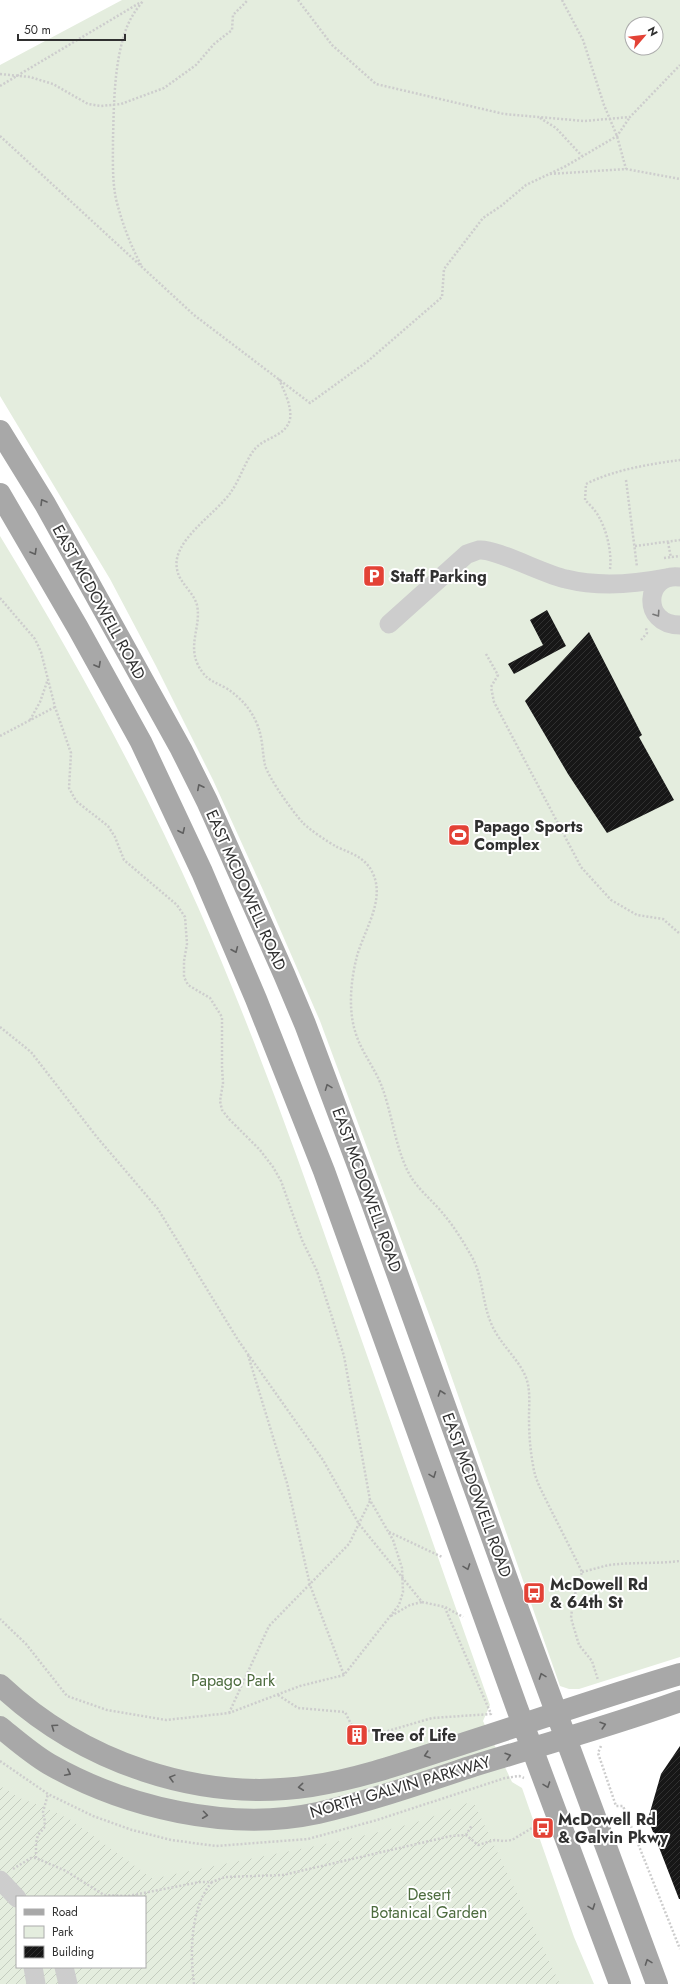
<svg xmlns="http://www.w3.org/2000/svg" width="680" height="1984" font-family="Jost,sans-serif">
	<defs>
		<pattern id="garden-furrows" width="10" height="10" patternUnits="userSpaceOnUse"><rect width="10" height="10" fill="#e4edde"/><path d="M-1 1l2-2M0 10L10 0M9 11l2-2" fill="none" stroke="#c4ccbf"/></pattern>
		<pattern id="building-hatch" width="6" height="6" patternUnits="userSpaceOnUse"><rect width="6" height="6" fill="#171717"/><path d="M-1 1l2-2M0 6l6-6M5 7l2-2" fill="none" stroke="#303030"/></pattern>
	</defs>
	<rect width="100%" height="100%" fill="#fff"/>
	<path fill="#e4edde" fill-rule="evenodd" d="M122 0H680V1657L579 1689H569L560 1686 440 1344 320 1021 263 890 213 780 156 666 110 579 0 396V65ZM632 24H656V48H632Z
		M0 536C73 656 141 779 198 907 256 1038 303 1172 350 1307 397 1440 443 1572 490 1705L483 1721 512 1782 522 1788 574 1937 594 1984H0ZM17 1897H145V1967H17Z"/>
	<path fill="url(#garden-furrows)" fill-rule="evenodd" d="M0 1786 22 1799 44 1807 71 1820 153 1879C235 1860 318 1848 399 1827 424 1821 449 1810 473 1801L560 1984H0ZM17 1897H145V1967H17Z"/>
	<path fill="url(#building-hatch)" d="M547 610 566 646 514 674 508 664 543 645 530 620Z
		M589 632 642 735 639 737 674 800 607 833 568 774 525 701Z
		M680 1746V1899H679L648 1819 661 1774Z"/>
	<g fill="none" stroke-linecap="round" stroke-linejoin="round">
		<path stroke="#cdcdcd" stroke-width="2.5" stroke-dasharray="2 2" stroke-linecap="butt" d="M298 0 332 45 376 84 504 114 584 121 630 117 680 65
			M562 0 583 40 604 105 617 136 626 169
			M0 74 30 77 53 84 88 104 101 106 121 104 164 88 196 65 214 44 232 30 233 15 248 0
			M0 86 141 2
			M540 118 556 128 582 156
			M0 136 194 315 310 403 368 361 442 297 444 269 483 218 501 206 526 185 566 166 617 136 630 117
			M550 174 626 169 680 179
			M141 265C130 244 122 223 116 199 112 180 113 158 113 138 114 103 114 66 125 32 129 20 135 11 143 1
			M279 379C284 391 292 406 290 419 286 437 264 437 254 450 245 462 240 479 231 492 216 514 171 541 177 569 179 583 193 591 197 605 202 629 184 648 203 673 209 681 217 683 226 688 240 697 251 709 257 724 263 738 262 751 265 765 269 779 293 812 303 823 310 830 328 842 337 847 353 854 367 858 374 876 384 902 364 931 357 956 351 979 348 1008 355 1031 361 1052 375 1068 382 1087 393 1116 396 1155 413 1180 422 1193 435 1203 445 1216 455 1228 464 1243 472 1257 483 1277 482 1302 491 1323 499 1343 516 1356 525 1375 531 1389 529 1403 529 1417 529 1433 530 1449 533 1465 535 1480 542 1491 548 1504 559 1526 571 1549 582 1572L573 1601 571 1618 579 1645 592 1661 598 1680
			M626 480 637 567
			M668 542 671 558
			M635 546 680 540
			M664 558 680 556
			M610 569C612 553 607 531 599 517 596 511 590 505 585 500L586 484C613 470 650 464 680 460
			M0 598 35 639 41 652 55 707 71 753 69 788 76 801 108 826 115 837 124 860 177 905 185 917 187 944 184 961V977L188 985 210 998 222 1017V1067L223 1083 220 1101 222 1110 229 1119 260 1150 273 1167 281 1181 302 1240 317 1271 331 1314 344 1356 370 1500 393 1540 402 1568 403 1592 399 1605 344 1675 300 1686 229 1713 166 1720 107 1710 67 1696 26 1644 0 1619
			M641 640 647 633 646 628
			M486 654 498 675 491 687 494 702 581 867 611 900 637 915 663 919 680 934
			M30 720 40 702 48 679
			M0 736 55 707
			M0 1027 31 1052 96 1136 158 1209 238 1340 323 1460 359 1524 422 1602 445 1607 463 1617
			M248 1355 287 1483 310 1585 344 1675
			M389 1532 442 1557
			M582 1572C591 1570 600 1567 609 1565 633 1562 656 1564 680 1561
			M391 1616 410 1605 422 1602
			M278 1695 298 1708 345 1712 353 1728 381 1733 432 1718 491 1714 445 1608
			M229 1713 269 1626 349 1544 370 1501
			M601 1746 598 1753 616 1806H623L680 1949
			M0 1761 48 1794 93 1816 132 1830 171 1840 216 1846 308 1839 377 1820 505 1778 519 1776 524 1778
			M466 1835 472 1825
			M36 1858V1843L38 1835 44 1828 45 1822 43 1812 48 1794
			M13 1869 31 1858H36L66 1871 104 1895 128 1896 200 1882H212L225 1877 283 1875 451 1836 466 1835 478 1845 495 1840 504 1841 512 1840 542 1822
			M194 1984C190 1952 190 1908 212 1882"/>
		<path stroke="#cdcdcd" stroke-width="19" d="M680 577C645 572 640 625 680 625
			M389 624 467 554C471 553 475 551 479 550 495 548 545 575 566 579 598 587 635 584 666 578
			M0 1880 17 1898
			M33 1967 36 1984
			M64 1967 68 1984"/>
		<path stroke="#a8a8a8" stroke-width="22" d="M0 431 45 504 181 749 207 801 284 974 305 1024 372 1203 512 1593 657 1984
			M0 494 78 628 141 742 202 872 256 999 324 1171 517 1708 620 1984
			M0 1685C82 1762 199 1803 311 1786 364 1778 415 1759 465 1743 537 1720 608 1695 680 1674
			M0 1727C16 1740 32 1754 49 1764 126 1808 230 1832 318 1813 370 1801 422 1783 473 1766 542 1745 613 1725 680 1701"/>
	</g>
	<defs><path id="oneway-chevron" d="M-2-3.5L2.5 0L-2 3.5" fill="none" stroke-width="1.6" stroke-linecap="round" stroke-linejoin="round"/></defs>
	<g stroke="#606060">
		<use href="#oneway-chevron" transform="translate(43 502) rotate(-121)"/>
		<use href="#oneway-chevron" transform="translate(34 552) rotate(60)"/>
		<use href="#oneway-chevron" transform="translate(98 665) rotate(61)"/>
		<use href="#oneway-chevron" transform="translate(200 787) rotate(-117)"/>
		<use href="#oneway-chevron" transform="translate(182 831) rotate(65)"/>
		<use href="#oneway-chevron" transform="translate(235 950) rotate(67)"/>
		<use href="#oneway-chevron" transform="translate(328 1087) rotate(-111)"/>
		<use href="#oneway-chevron" transform="translate(441 1393) rotate(-109)"/>
		<use href="#oneway-chevron" transform="translate(433 1475) rotate(69)"/>
		<use href="#oneway-chevron" transform="translate(467 1567) rotate(70)"/>
		<use href="#oneway-chevron" transform="translate(542 1676) rotate(-110)"/>
		<use href="#oneway-chevron" transform="translate(603 1725) rotate(-17)"/>
		<use href="#oneway-chevron" transform="translate(54 1727) rotate(-145)"/>
		<use href="#oneway-chevron" transform="translate(427 1755) rotate(162)"/>
		<use href="#oneway-chevron" transform="translate(508 1756) rotate(-17)"/>
		<use href="#oneway-chevron" transform="translate(68 1773) rotate(27)"/>
		<use href="#oneway-chevron" transform="translate(172 1778) rotate(-165)"/>
		<use href="#oneway-chevron" transform="translate(547 1785) rotate(70)"/>
		<use href="#oneway-chevron" transform="translate(301 1787) rotate(174)"/>
		<use href="#oneway-chevron" transform="translate(205 1815) rotate(7)"/>
		<use href="#oneway-chevron" transform="translate(592 1907) rotate(70)"/>
		<use href="#oneway-chevron" transform="translate(648 1962) rotate(-110)"/>
	</g>
	<use stroke="#777" href="#oneway-chevron" transform="translate(657 614) rotate(56)"/>
	<defs>
		<g id="parking-square" transform="scale(1.15)"><rect x="-9" y="-9" width="18" height="18" rx="4" fill="#e34236" stroke="#fff"/><path d="M-3.5-5.5H1a3.5 3.5 0 0 1 0 7H-1V5.5H-3.5ZM-1-3.4V-.6H.8a1.4 1.4 0 0 0 0-2.8Z" fill="#fff"/></g>
		<g id="stadium-square" transform="scale(1.15)"><rect x="-9" y="-9" width="18" height="18" rx="4" fill="#e34236" stroke="#fff"/><path d="M0-5a6.5 5 0 1 0 0 10a6.5 5 0 1 0 0-10ZM-3.5-1.8h7v3.6h-7Z" fill="#fff"/></g>
		<g id="bus-square" transform="scale(1.15)"><rect x="-9" y="-9" width="18" height="18" rx="4" fill="#e34236" stroke="#fff"/><path d="M-5-6H5V4H4V6H2V4H-2V6H-4V4H-5ZM-3.5-4V0h7V-4ZM-3.5 1.2v1.5H-2V1.2ZM2 1.2v1.5H3.5V1.2Z" fill="#fff"/></g>
		<g id="building-square" transform="scale(1.15)"><rect x="-9" y="-9" width="18" height="18" rx="4" fill="#e34236" stroke="#fff"/><path d="M-4-6H4V6H1V3H-1V6H-4ZM-2.5-4.3h1.7v1.8h-1.7ZM.8-4.3h1.7v1.8H.8ZM-2.5-1h1.7V.8h-1.7ZM.8-1h1.7V.8H.8Z" fill="#fff"/></g>
	</defs>
	<g fill-rule="evenodd">
		<use href="#parking-square" x="374" y="576"/>
		<use href="#stadium-square" x="459" y="835"/>
		<use href="#bus-square" x="534" y="1593"/>
		<use href="#building-square" x="357" y="1735"/>
		<use href="#bus-square" x="543" y="1828"/>
	</g>
	<g text-anchor="middle" dominant-baseline="central" stroke-width="4" stroke-linejoin="round" paint-order="stroke">
		<g font-size="16" font-weight="bold" fill="#303030" stroke="#fff" text-anchor="start">
			<text x="390" y="576">Staff Parking</text>
			<text x="474" y="826">Papago Sports<tspan x="474" dy="18">Complex</tspan></text>
			<text x="550" y="1584">McDowell Rd<tspan x="550" dy="18">&amp; 64th St</tspan></text>
			<text x="372" y="1735">Tree of Life</text>
			<text x="558" y="1819">McDowell Rd<tspan x="558" dy="18">&amp; Galvin Pkwy</tspan></text>
		</g>
		<g font-size="16" fill="#303030" stroke="#fff">
			<text transform="translate(99 602) rotate(61)">EAST MCDOWELL ROAD</text>
			<text transform="translate(246 890) rotate(66)">EAST MCDOWELL ROAD</text>
			<text transform="translate(367 1190) rotate(70)">EAST MCDOWELL ROAD</text>
			<text transform="translate(477 1495) rotate(70)">EAST MCDOWELL ROAD</text>
			<text transform="translate(400 1787) rotate(-16)">NORTH GALVIN PARKWAY</text>
		</g>
		<g font-size="16" fill="#4c6b3d" stroke="#fff">
			<text x="233" y="1680">Papago Park</text>
			<text x="429" y="1894">Desert<tspan x="429" dy="18">Botanical Garden</tspan></text>
		</g>
	</g>
	<rect x="16" y="1896" width="130" height="72" fill="#ffffff" stroke="#acacac"/>
	<rect x="24" y="1909" width="20" height="6" fill="#a8a8a8" stroke="#acacac"/>
	<text x="52" y="1916" font-size="12" fill="#303030">Road</text>
	<rect x="24" y="1926" width="20" height="12" fill="#e4edde" stroke="#acacac"/>
	<text x="52" y="1936" font-size="12" fill="#303030">Park</text>
	<rect x="24" y="1946" width="20" height="12" fill="url(#building-hatch)" stroke="#acacac"/>
	<text x="52" y="1956" font-size="12" fill="#303030">Building</text>
	<g transform="translate(644 36) rotate(62)"><circle r="19" fill="#ffffff" stroke="#acacac"/>
	<path d="M0-3L7 15L0 10L-7 15Z" fill="#e34236"/>
	<text y="-6" font-size="11" font-weight="bold" text-anchor="middle" fill="#303030">N</text>
	</g>
	<path d="M18 34v6h107v-6" fill="none" stroke="#303030" stroke-width="2"/>
	<text x="24" y="34" font-size="12" fill="#303030" stroke="#ffffff" stroke-width="3" paint-order="stroke">50 m</text>
</svg>
